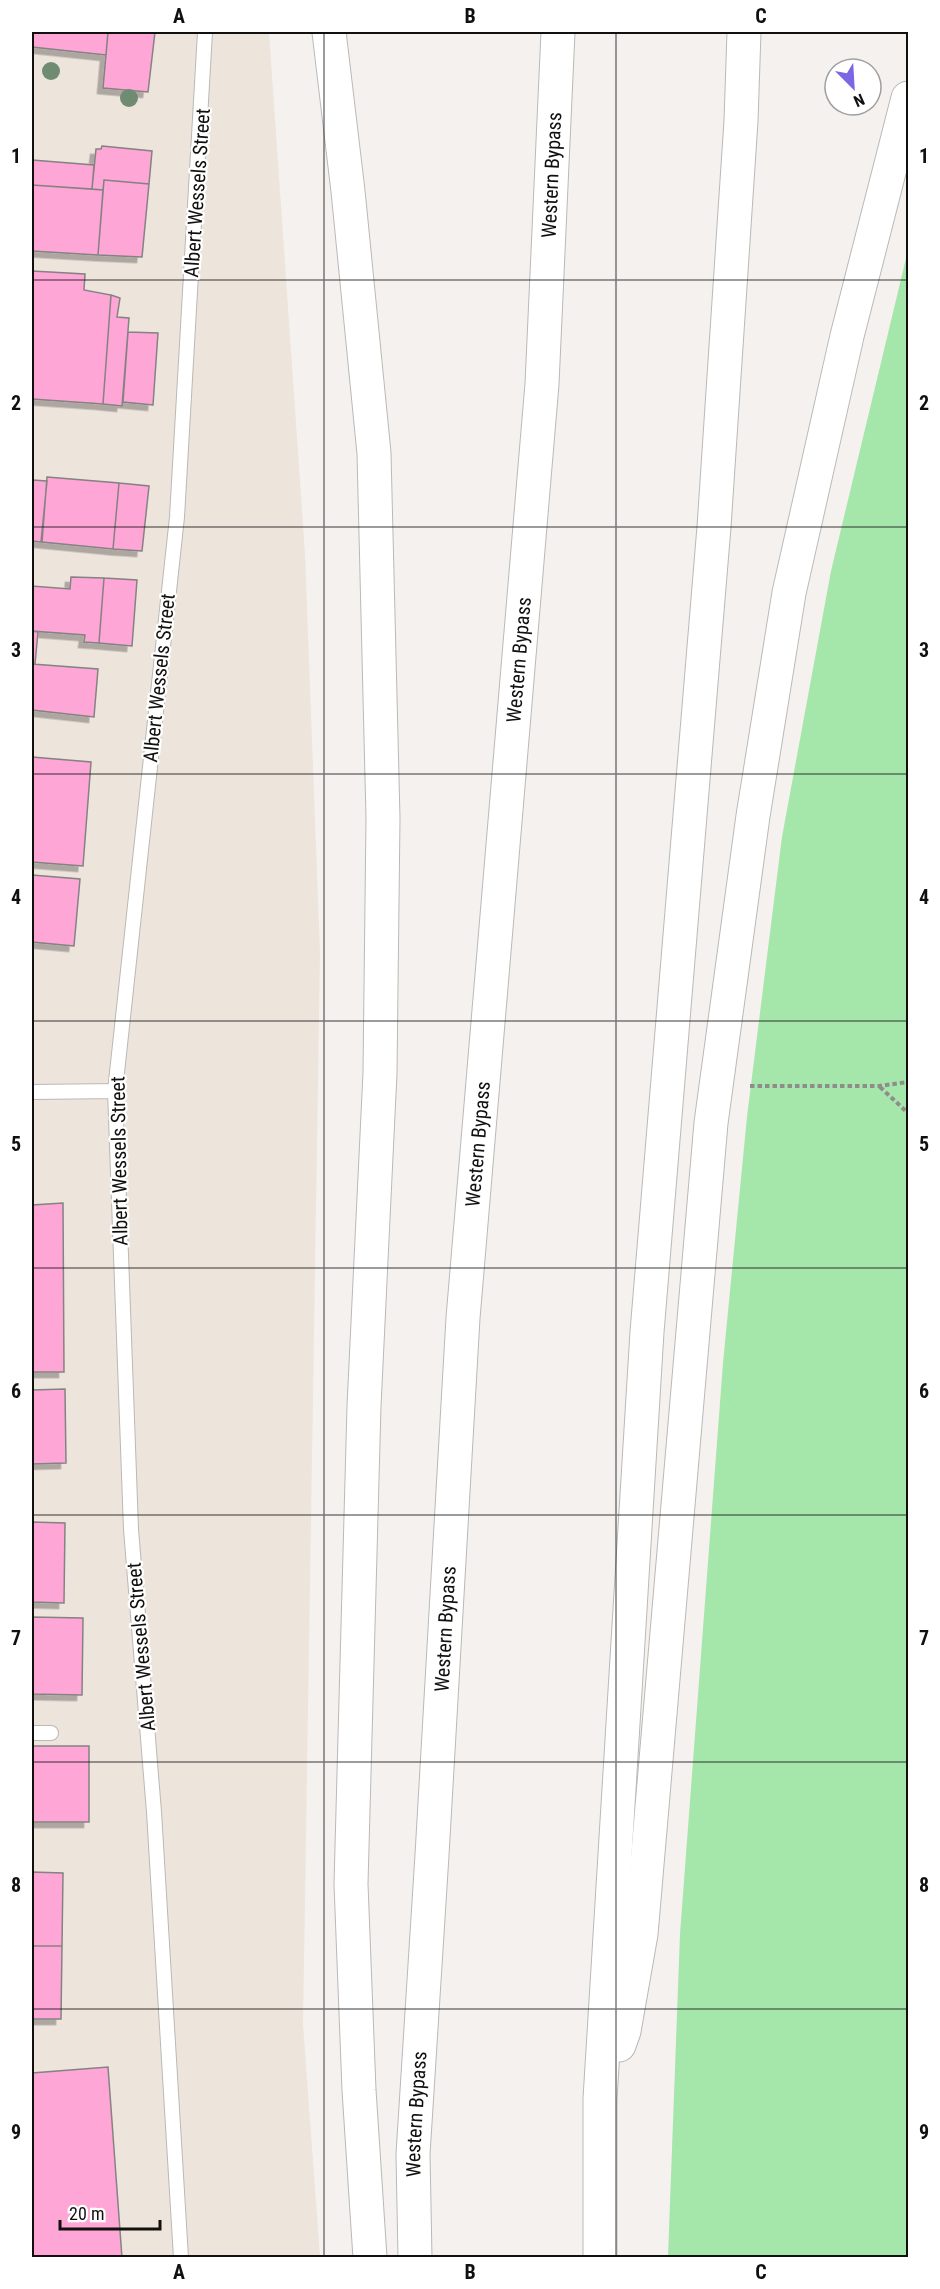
<svg xmlns="http://www.w3.org/2000/svg" width="940" height="2289" font-family="'Roboto Condensed',sans-serif">
	<defs>
		<filter id="shadow"><feDropShadow dx="-5.5" dy="5.5" stdDeviation="0" flood-color="#0004"/></filter>
	</defs>
	<rect width="100%" height="100%" fill="#f4f1ee"/>
	<path fill="#ede4dc" d="M32 32H269L305 554 320 954 303 2024 320 2257 32 2258Z"/>
	<path fill="#a5e6aa" d="M908 250V2257H668L680 1934 723 1363 747 1117 782 837 831 571Z"/>
	<path fill="#fea6d6" stroke="#858283" stroke-width="1.5" filter="url(#shadow)" d="M32 32H108L106 55 32 47Z
		M108 32H155L148 92 103 88Z
		M102 146 152 151 149 184 104 180 103 190 92 189 96 149H101Z
		M32 160 94 165 92 189 32 185Z
		M104 180 149 184 142 257 98 255Z
		M32 185 103 190 98 255 32 251Z
		M32 271 85 274 84 290 111 295 103 404 32 399Z
		M111 295 120 298 117 317 129 318 122 406 103 404Z
		M128 332 158 333 153 405 123 402Z
		M47 477 119 483 113 549 42 542Z
		M32 480 47 481 41 542 32 541Z
		M119 483 149 486 142 551 113 549Z
		M71 577 104 578 99 643 84 642 85 635 32 631V586L70 589Z
		M104 578 137 580 132 646 99 643Z
		M32 631 38 632 35 664H32Z
		M32 664 98 669 94 717 32 710Z
		M32 757 91 762 83 866 32 862Z
		M32 875 80 879 74 946 32 942Z
		M63 1203 64 1372H32V1205Z
		M65 1389 66 1463 32 1464V1390Z
		M32 1522 65 1523 64 1603 32 1602Z
		M32 1617 83 1618 82 1695 32 1694Z
		M32 1746H89V1822H32Z
		M32 1872 63 1873 62 1946H32Z
		M32 1946H62L61 2019H32Z
		M108 2067 122 2258H32V2073Z"/>
	<g fill="none" stroke-linecap="round" stroke-linejoin="round">
		<g stroke="#bbb9b6" stroke-width="16">
			<path id="service" d="M32 1092 115 1091
				M32 1733H51
				M181 2258 154 1812 131 1529 115 1091 177 517 205 32"/>
		</g>
		<g stroke="#bbb9b6" stroke-width="35">
			<g id="motorway">
				<path d="M329 32 348 191 374 453 383 818 380 1073 364 1406 351 1884 359 2090 370 2258"/>
				<path d="M619 2045 624 2031 641 1934 711 1123 753 816 789 593 847 336 908 98"/>
				<path id="s1" d="M415 2258 413 2154 432 1855 463 1318 542 384 558 32"/>
				<path d="M600 2258V2099L647 1332 714 527 741 121 744 32"/>
			</g>
		</g>
		<path stroke="#8f8d8b" stroke-width="4" stroke-dasharray="4.5 3" stroke-linecap="butt" d="M750 1086H879L908 1082
			M880 1087 908 1113"/>
		<use href="#service" stroke="#fff" stroke-width="14"/>
		<use href="#motorway" stroke="#fff" stroke-width="33"/>
	</g>
	<g fill="#6f8c73">
		<circle cx="51" cy="71" r="9"/>
		<circle cx="129" cy="98" r="9"/>
	</g>
	<path fill="none" stroke="#11100f" stroke-width="1.5" stroke-opacity="0.55" d="M324 32V2258M616 32V2258M32 280H908M32 527H908M32 774H908M32 1021H908M32 1268H908M32 1515H908M32 1762H908M32 2009H908"/>
	<g text-anchor="middle" dominant-baseline="central" stroke-width="4.5" stroke-linejoin="round" paint-order="stroke">
		<g font-size="20" fill="#11100f" stroke="#fff">
			<text stroke="none"><textPath href="#s1" startOffset="2088">Western Bypass</textPath></text>
			<text transform="translate(197 193) rotate(-86)">Albert Wessels Street</text>
			<text stroke="none"><textPath href="#s1" startOffset="1602">Western Bypass</textPath></text>
			<text transform="translate(159 678) rotate(-84)">Albert Wessels Street</text>
			<text stroke="none"><textPath href="#s1" startOffset="1116">Western Bypass</textPath></text>
			<text transform="translate(119 1161) rotate(-91)">Albert Wessels Street</text>
			<text stroke="none"><textPath href="#s1" startOffset="630">Western Bypass</textPath></text>
			<text transform="translate(141 1647) rotate(-95)">Albert Wessels Street</text>
			<text stroke="none"><textPath href="#s1" startOffset="144">Western Bypass</textPath></text>
		</g>
	</g>
	<rect width="940" height="2289" fill="none" stroke="#ffffff" stroke-width="66"/>
	<g transform="translate(853 87) rotate(156)"><circle r="28" fill="#ffffff" stroke="#a09f9f" stroke-width="1.5"/>
	<path d="M0-4.5L10 22L0 15L-10 22Z" fill="#7a67e3"/>
	<text y="-9" font-size="16" font-weight="bold" text-anchor="middle" fill="#11100f">N</text>
	</g>
	<path d="M60 2220v9h100v-9" fill="none" stroke="#11100f" stroke-width="3"/>
	<text x="69" y="2220" font-size="18" fill="#11100f" stroke="#ffffff" stroke-width="4.5" paint-order="stroke">20 m</text>
	<rect x="33" y="33" width="874" height="2223" fill="none" stroke="#11100f" stroke-width="2"/>
	<g font-size="20" text-anchor="middle" font-weight="bold" fill="#11100f">
		<text x="179" y="23">A</text>
		<text x="470" y="23">B</text>
		<text x="761" y="23">C</text>
		<text x="16" y="163">1</text>
		<text x="924" y="163">1</text>
		<text x="16" y="410">2</text>
		<text x="924" y="410">2</text>
		<text x="16" y="657">3</text>
		<text x="924" y="657">3</text>
		<text x="16" y="904">4</text>
		<text x="924" y="904">4</text>
		<text x="16" y="1151">5</text>
		<text x="924" y="1151">5</text>
		<text x="16" y="1398">6</text>
		<text x="924" y="1398">6</text>
		<text x="16" y="1645">7</text>
		<text x="924" y="1645">7</text>
		<text x="16" y="1892">8</text>
		<text x="924" y="1892">8</text>
		<text x="16" y="2139">9</text>
		<text x="924" y="2139">9</text>
		<text x="179" y="2279">A</text>
		<text x="470" y="2279">B</text>
		<text x="761" y="2279">C</text>
	</g>
</svg>
